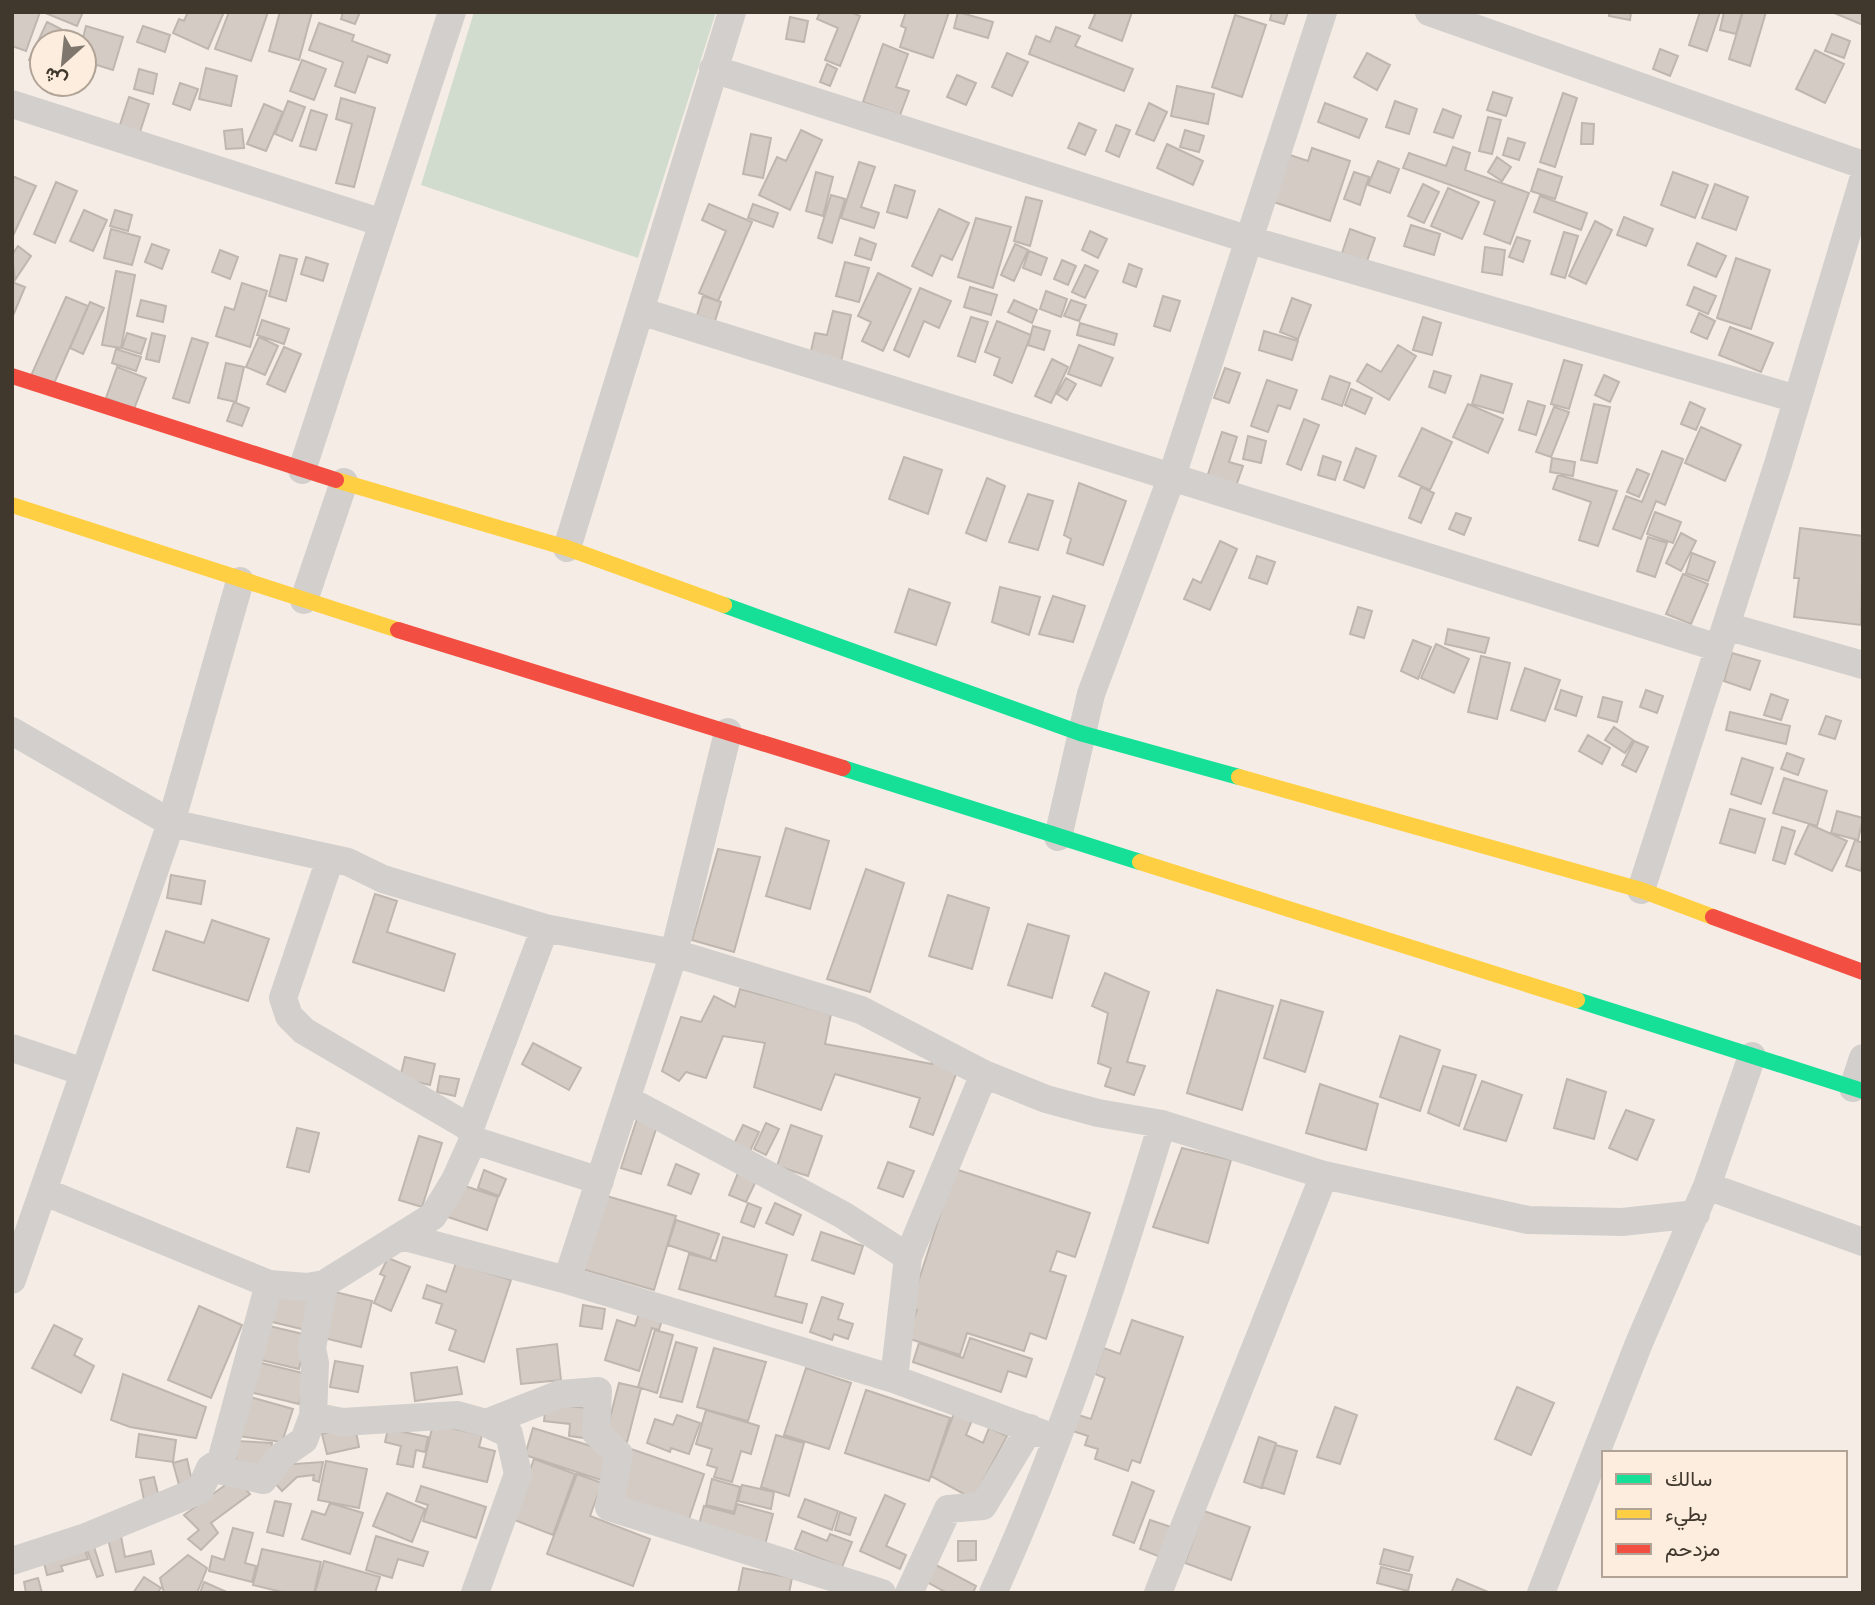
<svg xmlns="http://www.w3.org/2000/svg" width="1875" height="1605" font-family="Raleway,Vazirmatn,sans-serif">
	<rect width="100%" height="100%" fill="#f5ede5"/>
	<path fill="#d1dcce" d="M474 12H716L638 258 421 185Z"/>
	<path fill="#d4ccc4" stroke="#bfb7af" stroke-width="2" d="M12 12H40L26 51 12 46Z
		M43 12H83L77 26Z
		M188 12H224L208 49 173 33 179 19 184 21Z
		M229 12H268L251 61 215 49Z
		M280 12H312L299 60 269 51Z
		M343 12H360L355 24 341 19Z
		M820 12H851L860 16 840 66 825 60 838 28 817 19Z
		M906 12H949L933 58 900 47 906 28 901 26Z
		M958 12 993 22 988 38 954 28Z
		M1096 12H1132L1122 41 1089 28Z
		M1272 12H1288L1284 24 1270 20Z
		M1609 12H1631L1630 20 1609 16Z
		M1700 12H1720L1707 51 1689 45Z
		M1724 12H1742L1736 34 1720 30Z
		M1743 12H1766L1750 66 1729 59Z
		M1832 12H1863V25Z
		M1235 15 1266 25 1242 97 1212 87Z
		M790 17 808 21 804 42 786 39Z
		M47 22 61 29 55 42 39 39Z
		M319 23 354 35 352 41 390 55 387 63 368 56 355 93 335 86 343 62 309 50Z
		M86 26 123 37 113 70 84 61 82 42Z
		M143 26 170 35 165 52 137 42Z
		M1056 27 1080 36 1075 46 1133 69 1124 91 1029 54 1036 36 1050 42Z
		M1832 34 1850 41 1844 58 1825 51Z
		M38 41 42 43V66L29 60Z
		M883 44 908 54 896 87 909 91 900 115 863 102Z
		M1660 49 1678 56 1670 76 1653 69Z
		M1815 50 1844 64 1825 103 1796 89Z
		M1007 53 1028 62 1012 96 992 87Z
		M1367 53 1390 65 1377 90 1354 77Z
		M302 60 326 69 314 100 290 91Z
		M827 64 837 69 830 86 820 82Z
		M206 68 237 76 231 106 199 99Z
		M139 69 157 74 153 94 134 89Z
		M957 75 976 83 966 105 947 97Z
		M180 83 198 89 190 110 173 104Z
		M1177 86 1214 94 1208 124 1171 116Z
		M1493 92 1512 98 1506 116 1487 110Z
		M1563 93 1577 98 1555 167 1540 162Z
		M129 97 149 104 138 138 118 131Z
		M341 98 375 108 354 187 336 183 352 124 336 119Z
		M288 101 305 107 292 141 275 134Z
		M1395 101 1417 109 1409 134 1386 127Z
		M1149 103 1167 112 1154 141 1136 134Z
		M1325 103 1367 119 1359 138 1318 122Z
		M264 104 283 112 266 151 247 144Z
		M1443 109 1461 116 1453 138 1434 132Z
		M311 110 327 115 316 150 300 146Z
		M1488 117 1501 120 1492 154 1479 151Z
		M1079 123 1096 130 1085 155 1068 148Z
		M1582 123 1594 124 1593 144H1581Z
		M1116 125 1130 130 1119 157 1106 151Z
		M242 129 244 148 226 149 224 131Z
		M801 130 822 140 790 210 759 195 777 157 786 161Z
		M1185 130 1204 136 1199 152 1180 147Z
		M751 134 771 138 763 178 743 174Z
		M1508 138 1525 143 1519 160 1503 155Z
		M1167 144 1203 161 1193 185 1157 168Z
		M1453 147 1470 153 1465 170 1529 193 1510 244 1484 234 1495 201 1403 168 1409 153 1446 166Z
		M1312 148 1350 161 1330 221 1274 202 1290 155 1308 161Z
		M1497 157 1511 167 1502 181 1488 172Z
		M1378 161 1399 169 1390 193 1368 185Z
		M859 162 875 167 861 207 879 213 874 228 841 218Z
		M1538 169 1562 177 1555 199 1531 191Z
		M816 172 833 177 823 216 806 211Z
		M1354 172 1369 177 1360 205 1344 199Z
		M1673 172 1708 185 1695 218 1661 205Z
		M12 176 36 186 12 238Z
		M56 182 77 191 55 243 34 234Z
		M1423 184 1439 192 1424 223 1408 216Z
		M1715 184 1748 197 1736 230 1702 218Z
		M895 185 915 191 907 218 887 212Z
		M1448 188 1479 202 1462 239 1431 226Z
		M831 195 845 199 832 243 818 238Z
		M1540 196 1587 213 1581 230 1534 212Z
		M1026 197 1042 201 1030 246 1014 241Z
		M709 204 752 222 718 301 699 293 726 231 702 220Z
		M753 204 778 213 773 227 748 218Z
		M939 209 969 223 952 260 941 255 932 276 912 266Z
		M84 210 107 220 93 251 70 241Z
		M115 210 132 215 128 231 110 226Z
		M1624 217 1653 229 1646 246 1617 235Z
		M976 218 1011 227 993 288 958 277Z
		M1595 221 1612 230 1586 284 1569 276Z
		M1411 225 1440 234 1434 255 1404 246Z
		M111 229 140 237 132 265 104 258Z
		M1350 229 1375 238 1367 261 1342 253Z
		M1090 231 1107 239 1098 258 1082 250Z
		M1564 232 1578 236 1565 278 1551 274Z
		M1517 237 1530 241 1523 262 1509 257Z
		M860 238 876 244 871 260 855 255Z
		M1697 243 1726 256 1716 277 1688 265Z
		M152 244 169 250 162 269 145 262Z
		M1015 244 1028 250 1014 281 1001 275Z
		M18 246 31 256 15 280 12 255Z
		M1485 247 1505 250 1502 275 1482 272Z
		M220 250 238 257 230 279 212 272Z
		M1029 251 1047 258 1041 275 1023 268Z
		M280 255 297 259 286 301 269 296Z
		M306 257 328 264 323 281 301 274Z
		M1736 258 1770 270 1751 329 1717 318Z
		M1062 260 1076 266 1068 285 1054 279Z
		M845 262 869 268 859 302 836 296Z
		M1129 264 1142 269 1136 287 1123 282Z
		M1085 265 1098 271 1085 298 1072 292Z
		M116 271 135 275 121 348 102 345Z
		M878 273 911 289 883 351 862 341 871 322 858 316Z
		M12 282 25 287 12 318Z
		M242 283 267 291 250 347 216 336 225 307 234 310Z
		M970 287 997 295 991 315 964 307Z
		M1694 287 1716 296 1708 314 1687 305Z
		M920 288 951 301 939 328 924 321 909 357 894 350Z
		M1046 291 1067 299 1061 317 1040 309Z
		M703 296 721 302 715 321 697 315Z
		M1163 296 1180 301 1170 331 1154 326Z
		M66 297 88 306 52 388 30 378Z
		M1292 298 1311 305 1298 339 1280 332Z
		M141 300 166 306 163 322 137 316Z
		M1014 300 1037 310 1032 323 1008 312Z
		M1071 300 1086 305 1079 321 1064 316Z
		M90 302 104 308 83 354 70 348Z
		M833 311 851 315 840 367 809 360 815 333 827 335Z
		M1699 313 1715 321 1707 339 1691 332Z
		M971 317 988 322 975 362 958 356Z
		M1423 317 1441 323 1432 355 1413 350Z
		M262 320 289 329 284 344 257 335Z
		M997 321 1031 335 1012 383 994 375 1000 358 985 352Z
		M1080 323 1117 334 1114 345 1077 335Z
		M1033 326 1050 331 1044 350 1028 345Z
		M1730 327 1773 343 1761 372 1719 355Z
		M1264 331 1298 341 1292 360 1259 350Z
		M127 333 146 339 141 354 122 348Z
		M152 333 165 336 159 362 146 359Z
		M259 337 278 346 265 375 246 367Z
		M192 338 208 343 189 403 173 398Z
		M1079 345 1113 358 1101 386 1068 374Z
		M1398 345 1416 356 1389 400 1357 381 1367 364 1381 372Z
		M284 347 301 354 285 392 267 384Z
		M116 349 141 357 136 371 112 363Z
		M1052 359 1068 367 1051 403 1035 396Z
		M1564 360 1582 365 1569 409 1551 404Z
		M226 363 244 367 236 402 218 398Z
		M117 367 146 378 134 409 106 398Z
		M1225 368 1240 373 1229 403 1214 398Z
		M1434 371 1451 376 1445 393 1429 387Z
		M1481 375 1512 384 1503 413 1472 404Z
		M1604 375 1619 382 1610 402 1595 395Z
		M1330 376 1350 383 1342 406 1322 399Z
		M1066 378 1076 384 1067 400 1057 394Z
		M1267 380 1297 390 1290 409 1278 405 1268 432 1251 426Z
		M1351 389 1372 398 1365 414 1345 405Z
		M1528 401 1545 406 1536 435 1519 430Z
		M234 402 249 408 242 426 227 421Z
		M1690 402 1705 409 1696 430 1681 424Z
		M1468 404 1503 419 1488 453 1453 437Z
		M1594 404 1610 407 1597 463 1581 460Z
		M1554 407 1569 412 1551 457 1536 452Z
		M1304 419 1319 425 1301 470 1287 464Z
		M1701 427 1741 445 1725 481 1685 463Z
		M1422 428 1452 442 1430 490 1399 476Z
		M1222 432 1237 437 1229 462 1243 466 1236 486 1207 477Z
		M1248 436 1266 441 1261 463 1243 459Z
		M1356 448 1376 456 1364 488 1344 480Z
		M1662 451 1683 459 1665 505 1656 501 1641 539 1613 529 1626 496 1642 502Z
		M1323 456 1341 462 1335 480 1318 475Z
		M904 457 942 470 928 514 889 499Z
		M1552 458 1575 462 1573 476 1550 472Z
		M1637 469 1649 474 1639 497 1627 492Z
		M1558 475 1617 491 1598 546 1579 540 1591 502 1553 489Z
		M987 478 1005 486 986 541 966 533Z
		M1079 483 1126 501 1103 565 1067 553 1071 539 1064 535Z
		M1421 487 1434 493 1421 523 1409 518Z
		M1028 494 1053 501 1038 550 1009 542Z
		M1655 512 1681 522 1673 543 1647 534Z
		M1456 513 1471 518 1464 535 1449 529Z
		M1800 528 1863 536 1861 625 1794 617 1799 578H1794Z
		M1681 533 1696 541 1681 571 1666 563Z
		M1648 537 1667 543 1655 577 1637 571Z
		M1220 541 1237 549 1210 610 1184 599 1193 579 1201 583Z
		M1692 553 1715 562 1708 581 1686 573Z
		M1257 556 1275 562 1267 584 1249 578Z
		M1683 574 1708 584 1691 624 1666 614Z
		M1000 587 1040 597 1029 635 992 622Z
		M909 589 950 603 936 645 895 632Z
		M1053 596 1085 606 1073 642 1039 634Z
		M1358 607 1372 611 1364 638 1350 634Z
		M1448 629 1489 638 1485 653 1445 644Z
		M1413 640 1431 647 1418 679 1401 671Z
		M1436 644 1469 659 1454 693 1421 678Z
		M1732 653 1760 661 1750 690 1724 681Z
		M1481 656 1510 663 1497 719 1468 712Z
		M1525 668 1560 680 1545 721 1511 710Z
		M1561 690 1582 697 1576 716 1555 709Z
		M1646 690 1663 696 1657 713 1640 707Z
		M1771 694 1788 700 1781 720 1764 715Z
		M1603 697 1622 702 1617 722 1598 717Z
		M1730 712 1790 726 1786 744 1726 730Z
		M1826 716 1841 721 1835 739 1819 734Z
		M1614 727 1633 740 1625 753 1605 740Z
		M1588 735 1610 748 1602 764 1579 751Z
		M1634 741 1648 747 1636 772 1622 765Z
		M1787 753 1804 759 1798 775 1781 769Z
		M1742 758 1773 768 1761 804 1731 794Z
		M1784 778 1827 791 1817 826 1773 813Z
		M1730 809 1765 819 1755 853 1720 843Z
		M1837 811 1863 818 1858 840 1831 833Z
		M1809 824 1847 841 1832 871 1795 854Z
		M1782 827 1795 831 1785 864 1773 860Z
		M786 828 829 841 810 909 766 896Z
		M1855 840 1863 843 1861 871 1846 866Z
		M718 849 760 857 734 952 692 940Z
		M866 869 904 883 870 992 827 979Z
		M171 875 205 881 201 904 167 898Z
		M375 894 397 901 387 932 455 954 444 991 353 962Z
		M948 895 989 908 972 969 929 956Z
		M212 920 269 939 248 1001 153 970 166 931 204 943Z
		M1028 924 1069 936 1052 998 1008 985Z
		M1105 973 1149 992 1127 1062 1145 1066 1134 1095 1105 1086 1111 1068 1098 1063 1108 1013 1092 1006Z
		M740 989 831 1014 825 1044 932 1064V1057L958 1069 933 1135 910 1127 920 1098 835 1074 821 1110 754 1087 765 1043 723 1036 706 1078 686 1072 679 1081 662 1071 681 1017 701 1022 714 996 735 1007Z
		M1217 990 1273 1006 1242 1110 1187 1093Z
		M1281 1000 1323 1012 1305 1072 1264 1058Z
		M1400 1036 1440 1050 1420 1111 1380 1097Z
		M533 1043 581 1068 569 1090 522 1064Z
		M405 1057 435 1064 430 1085 400 1078Z
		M1443 1066 1476 1075 1459 1126 1428 1113Z
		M440 1076 459 1079 455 1096 437 1092Z
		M1567 1079 1606 1092 1594 1139 1554 1128Z
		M1482 1081 1522 1095 1506 1141 1464 1129Z
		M1320 1084 1378 1104 1366 1150 1306 1133Z
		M1626 1110 1654 1120 1637 1160 1609 1148Z
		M637 1119 657 1126 641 1174 621 1168Z
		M766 1123 779 1129 766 1155 754 1149Z
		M743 1125 759 1132 750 1151 734 1144Z
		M791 1125 822 1136 808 1176 777 1166Z
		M297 1128 319 1133 309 1172 287 1167Z
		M419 1136 442 1143 422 1207 399 1200Z
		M1182 1148 1231 1160 1208 1243 1153 1227Z
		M888 1162 914 1171 903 1197 878 1188Z
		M676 1164 699 1174 691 1194 668 1185Z
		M955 1169 1090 1213 1075 1257 1057 1251 1050 1271 1066 1276 1046 1339 1030 1333 1024 1351 967 1333 960 1355 907 1338 917 1310 910 1307Z
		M484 1170 506 1179 499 1196 478 1188Z
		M738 1173 756 1181 746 1202 729 1195Z
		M459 1184 498 1197 487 1230 448 1217Z
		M603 1195 676 1216 654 1290 582 1269Z
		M748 1203 761 1208 754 1227 741 1222Z
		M775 1203 801 1215 793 1235 766 1223Z
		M676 1220 719 1234 710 1259 668 1245Z
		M821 1232 863 1246 854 1274 812 1260Z
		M723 1237 787 1255 775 1296 807 1304 802 1323 679 1289 689 1254 716 1261Z
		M388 1258 410 1267 391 1311 374 1303 385 1276 380 1274Z
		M456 1263 511 1280 484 1362 449 1350 456 1330 436 1323 442 1304 423 1298 427 1285 446 1292Z
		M276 1289 317 1299 310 1331 268 1321Z
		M331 1291 372 1301 361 1347 320 1337Z
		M822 1297 843 1304 838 1319 853 1324 848 1339 834 1334 832 1340 810 1332Z
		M583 1305 605 1309 602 1329 580 1326Z
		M199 1306 242 1325 211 1398 168 1380Z
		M640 1310 663 1317 659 1330 652 1328 639 1371 605 1360 617 1320 635 1326Z
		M1132 1320 1183 1337 1140 1463 1132 1460 1128 1471 1095 1459 1098 1449 1085 1445 1088 1436 1067 1429 1072 1413 1091 1419 1105 1378 1095 1374 1104 1348 1120 1354Z
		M54 1325 82 1339 74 1355 94 1366 81 1393 32 1368Z
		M265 1325 307 1335 299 1369 257 1359Z
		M655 1330 673 1335 657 1393 638 1387Z
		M970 1338 1032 1359 1026 1377 1008 1371 1001 1392 913 1362 919 1343 963 1358Z
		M676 1342 697 1348 682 1402 660 1397Z
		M557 1344 561 1380 521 1384 517 1349Z
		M714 1348 766 1362 748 1421 697 1407Z
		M335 1361 363 1366 358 1392 330 1387Z
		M257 1362 307 1374 299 1404 250 1392Z
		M457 1367 462 1394 415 1401 411 1373Z
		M806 1368 851 1383 829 1449 784 1435Z
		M123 1374 206 1407 196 1438 130 1427 111 1420Z
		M619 1383 641 1388 627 1442 605 1437Z
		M1517 1387 1554 1403 1531 1455 1495 1439Z
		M866 1390 950 1418 929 1481 845 1453Z
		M250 1397 293 1409 282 1442 238 1436Z
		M546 1404 587 1408 584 1438 569 1436 570 1424 544 1421Z
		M1335 1407 1357 1415 1340 1464 1317 1457Z
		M706 1410 759 1426 751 1454 741 1451 732 1482 714 1477 717 1468 707 1465 712 1449 696 1444Z
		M954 1413 972 1420 966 1435 983 1443 989 1428 1007 1436 973 1499 931 1476Z
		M677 1415 700 1423 689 1454 671 1448 670 1452 647 1443 655 1419 673 1425Z
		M433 1424 482 1435 479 1447 495 1451 487 1482 423 1467Z
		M355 1427 359 1447 327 1454 322 1434Z
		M533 1428 610 1452 601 1480 525 1455Z
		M388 1429 428 1437 425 1452 416 1450 413 1467 397 1464 401 1446 385 1442Z
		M139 1434 176 1440 173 1462 136 1457Z
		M776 1435 804 1443 789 1496 761 1487Z
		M1259 1437 1276 1443 1261 1488 1244 1482Z
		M237 1441 272 1443 270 1470 235 1468Z
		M1276 1445 1297 1451 1284 1494 1262 1487Z
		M631 1449 704 1474 688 1522 614 1497Z
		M288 1457 294 1464 323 1462 319 1482 313 1480 314 1475 297 1477 282 1491 274 1482Z
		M187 1459 192 1481 179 1485 173 1463Z
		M534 1459 575 1474 553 1535 512 1519Z
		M326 1461 367 1469 359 1508 318 1500Z
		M577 1474 602 1483 590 1516 650 1539 633 1586 547 1554Z
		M154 1477 159 1498 144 1500 140 1480Z
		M235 1478 250 1494 211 1523 218 1533 201 1550 188 1539 199 1530 184 1515Z
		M712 1479 740 1487 734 1512 706 1505Z
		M1132 1482 1154 1491 1134 1543 1113 1535Z
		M742 1485 774 1492 771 1509 738 1501Z
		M421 1486 486 1507 476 1538 423 1521 428 1505 416 1501Z
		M387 1493 425 1509 412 1542 373 1526Z
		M885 1495 905 1504 886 1546 906 1555 900 1569 860 1551Z
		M805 1499 838 1511 832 1530 798 1517Z
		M275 1501 291 1504 283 1536 267 1532Z
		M330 1503 363 1513 350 1554 302 1539 312 1511 325 1515Z
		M737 1504 773 1514 765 1545 698 1528 704 1506 734 1514Z
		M1204 1511 1250 1527 1231 1580 1185 1563Z
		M840 1512 856 1518 850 1535 835 1530Z
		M1150 1520 1174 1528 1163 1558 1140 1549Z
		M233 1528 253 1533 245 1563 256 1566 252 1582 209 1571 212 1556 224 1560Z
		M802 1531 827 1541 830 1534 852 1542 842 1567 795 1549Z
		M121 1536 125 1557 151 1551 154 1564 116 1572 108 1539Z
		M376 1536 428 1552 423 1566 398 1559 392 1578 366 1570Z
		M958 1541H976V1560L958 1561Z
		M82 1542 88 1559 61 1566 63 1571 47 1575 42 1555Z
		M86 1547H94L103 1575 97 1577Z
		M262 1549 321 1562 314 1593H286L253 1585Z
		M1384 1549 1413 1557 1409 1571 1380 1564Z
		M188 1555 207 1568 197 1593H164L160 1578Z
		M324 1561 380 1577 375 1593H315Z
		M936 1565 976 1586 973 1593H947L927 1582Z
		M1381 1567 1412 1575 1408 1591 1377 1583Z
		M743 1568 792 1578 789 1593H738Z
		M144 1577 161 1588 157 1593H133Z
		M38 1578 42 1593H26L24 1582Z
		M1457 1579 1488 1592V1593H1451Z
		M204 1582 227 1592 226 1593H200Z"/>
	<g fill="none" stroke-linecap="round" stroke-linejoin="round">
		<path stroke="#d3cfcc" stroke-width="28" d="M1429 12 1863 165
			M713 69 1250 240 1797 399
			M12 104 383 223
			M640 311 1719 648
			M302 470 452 12
			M567 548 732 12
			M304 600 344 482
			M1726 626 1863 665
			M12 731 171 823 348 862 383 879 545 928 674 953 861 1010 984 1074 1046 1099 1098 1113 1162 1124 1324 1175 1528 1220 1622 1222 1696 1214
			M1058 837 1091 694 1171 479 1323 12
			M330 859 283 998 289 1016 304 1031 470 1128
			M1641 890 1778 464 1863 180
			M12 1048 84 1072
			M1853 1088 1863 1058
			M628 1100 843 1215 908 1257
			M473 1140 600 1181
			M1707 1186 1863 1242
			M45 1192 269 1284 307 1287 324 1284 433 1216 455 1180 473 1140 470 1128 545 928
			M401 1236 567 1280 894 1379 1057 1439
			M12 1280 171 823 240 581
			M567 1280 674 953 728 732
			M894 1379 908 1257 984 1074
			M313 1416 342 1422 457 1415 486 1423 509 1434 518 1474 475 1593
			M486 1423 560 1394 598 1391 596 1433 619 1454 609 1507 882 1593
			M210 1468 263 1480 281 1456 304 1440 313 1416 315 1363 312 1348 324 1284
			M12 1561 86 1537 200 1490 210 1468 221 1461 269 1284
			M909 1593 948 1509 983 1506 1030 1428
			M993 1593C1062 1441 1114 1283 1162 1124
			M1158 1593 1324 1175
			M1541 1593 1639 1343 1707 1186 1752 1056"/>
		<path stroke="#16e098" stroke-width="16" d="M724 605 1080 733 1239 777
			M843 768 1140 862
			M1577 1000 1863 1091"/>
		<path stroke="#ffcf43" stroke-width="16" d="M336 480 567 548 724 605
			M12 505 398 630
			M1239 777 1641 890 1713 917
			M1140 862 1577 1000"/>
		<path stroke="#f24e42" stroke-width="16" d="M12 376 336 480
			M398 630 843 768
			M1713 917 1863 972"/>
	</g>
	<rect width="1875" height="1605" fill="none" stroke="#40372d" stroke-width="28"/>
	<rect x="1602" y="1451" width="245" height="126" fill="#fcedde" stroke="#b1a497" stroke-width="2"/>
	<rect x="1616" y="1474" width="35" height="10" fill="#16e098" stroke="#b1a497" stroke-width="2"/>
	<text x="1665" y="1486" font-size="21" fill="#40372d">سالك</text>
	<rect x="1616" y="1509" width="35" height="10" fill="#ffcf43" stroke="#b1a497" stroke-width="2"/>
	<text x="1665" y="1521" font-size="21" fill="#40372d">بطيء</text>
	<rect x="1616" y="1544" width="35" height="10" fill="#f24e42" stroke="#b1a497" stroke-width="2"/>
	<text x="1665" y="1556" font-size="21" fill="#40372d">مزدحم</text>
	<g transform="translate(63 63) rotate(207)"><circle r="33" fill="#fcedde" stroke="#b1a497" stroke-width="2"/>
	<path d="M0-5L12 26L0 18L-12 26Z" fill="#7f776d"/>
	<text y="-10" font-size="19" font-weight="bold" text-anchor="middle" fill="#40372d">ش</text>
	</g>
</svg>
